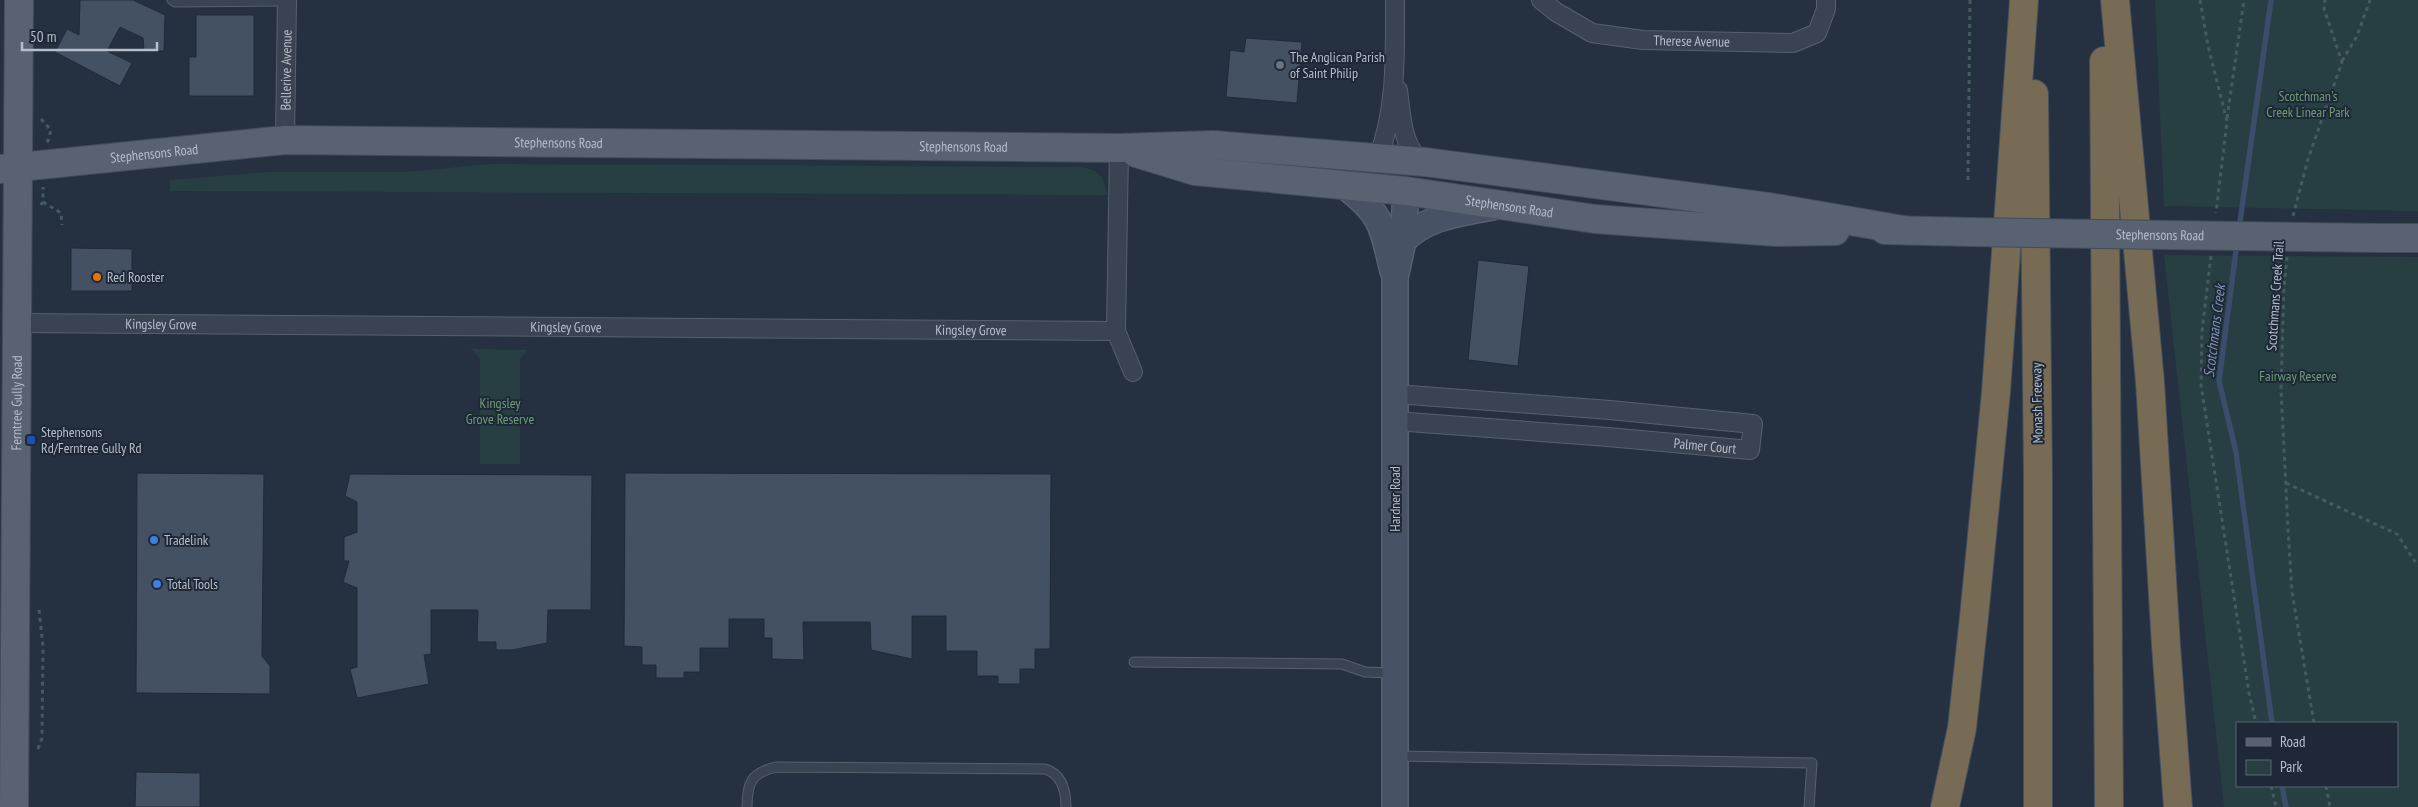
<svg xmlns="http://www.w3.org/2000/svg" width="2418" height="807" font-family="'PT Sans Narrow',sans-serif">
	<rect width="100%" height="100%" fill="#253141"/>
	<path fill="#273e42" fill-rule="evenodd" d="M2155 0H2418V211L2164 206Z
		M491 164 1083 167C1103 172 1102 177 1108 195L170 191V180L267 172H406Z
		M2164 255 2418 257V807H2224ZM2237 723H2397V786H2237Z
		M471 349 528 350 520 358V464H480V358Z"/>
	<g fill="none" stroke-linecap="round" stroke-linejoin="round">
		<path stroke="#3b4d6a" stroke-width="5.5" d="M2239 229 2271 0
			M2237 243 2219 381 2236 452 2272 723
			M2282 786 2286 807"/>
	</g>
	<path fill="#445163" stroke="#202a38" d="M80 0H133L165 15 164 51H144L143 38 120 27 107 51 132 63 120 86 55 52 67 29 79 35Z
		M196 15H254V96H189V57H196Z
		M1246 38 1302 42 1297 103 1226 97 1230 50 1244 52Z
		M71 248 132 249V291H71Z
		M1478 260 1529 266 1518 366 1468 360Z
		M137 473 264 474 262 656 270 666V694L136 693Z
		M625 473 1051 474 1050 649H1035V669H1020V684H998V676H977V651H946V616H912V659L871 650 870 622H803L804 660 772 659V638H764V619H729V648H700V672H684V678H656V665H642V647L624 646Z
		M350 474 592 475 591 610H548L547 643 512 650H496V642H477L478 610H431V654L424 655 429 684 357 698 350 669 357 667V588L343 582 349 561H344V537L357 532V502L345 496Z
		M136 772 200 773V807H135Z"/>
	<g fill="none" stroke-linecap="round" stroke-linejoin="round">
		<g stroke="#57616e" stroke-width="11">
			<path id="lane" d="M172 0 175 2 287 1
				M1134 662 1342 664 1365 672 1392 673
				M1398 756 1812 763 1809 807
				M747 807C747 783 751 773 776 767L1045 769C1062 774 1066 791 1066 807"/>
		</g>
		<g stroke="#57616e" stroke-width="20">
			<g id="street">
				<path id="s1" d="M1541 0 1556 12 1592 33 1643 40 1793 43 1817 33 1826 9V0"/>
				<path d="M1398 90C1401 112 1402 153 1425 162"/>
				<path id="s2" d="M285 140 287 0"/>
				<path d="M1378 158C1397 108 1395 53 1395 0"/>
				<path id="s3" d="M15 323 1116 331 1119 148"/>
				<path d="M1116 331 1133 372"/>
				<path id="s4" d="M1395 421 1608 437 1750 450 1753 424 1610 410 1396 394"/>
			</g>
		</g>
		<g stroke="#57616e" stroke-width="28">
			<path id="secondary" d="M1345 186C1383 215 1382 226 1393 271
				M1403 241C1427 215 1464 213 1497 206
				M1395 807V278L1403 241 1406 191"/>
		</g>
		<g stroke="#434c5a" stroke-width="30">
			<g id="primary">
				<path id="s5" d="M1136 153 1195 171 1406 191 1595 219 1777 232 1835 231"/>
				<path id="s6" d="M0 169 285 140 1119 148 1213 145 1425 162 1769 207 1903 230"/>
				<path d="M1885 230 1971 232"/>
				<path d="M2378 238H2418"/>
				<path id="s7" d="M14 807 19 0"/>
			</g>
		</g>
		<g stroke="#444e5b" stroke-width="30">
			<path id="highway" d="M2115 0 2150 382 2166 645 2178 807
				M2104 61 2109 807
				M2034 94 2038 477V807
				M1945 807 1962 728 1974 617 1996 392 2024 0"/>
		</g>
		<path stroke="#455b5f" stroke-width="3" stroke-dasharray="4 4" stroke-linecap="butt" d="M2200 0 2208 46 2227 121 2216 213
			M2342 61 2357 36 2370 0
			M2227 118 2244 0
			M41 119 51 130 47 144
			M1968 180 1970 0
			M43 202 61 213 62 225
			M41 205 43 202V187
			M2293 216 2308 159 2342 62 2324 9 2325 0
			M2211 256 2202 331 2201 385 2249 693 2256 723
			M2287 257 2284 286 2281 390 2288 529 2292 592 2314 723
			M2286 483 2397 534 2418 566
			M38 749 42 738 43 647 39 609
			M2271 786 2276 807
			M2326 786 2330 807"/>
		<use href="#lane" stroke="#394351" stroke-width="9"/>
		<use href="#street" stroke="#394351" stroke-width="18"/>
		<use href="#secondary" stroke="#475264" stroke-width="25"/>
		<use href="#primary" stroke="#586271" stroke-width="28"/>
		<use href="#highway" stroke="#776b56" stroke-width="28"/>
		<g stroke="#434c5a" stroke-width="30" stroke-linecap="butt">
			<g id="primary-bridge">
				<path id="s8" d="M1971 232 2378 238"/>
			</g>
		</g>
		<use href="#primary-bridge" stroke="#586271" stroke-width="28"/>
	</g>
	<circle fill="#6b7280" stroke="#1e2836" stroke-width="2" cx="1280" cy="65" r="5"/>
	<circle fill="#e8710a" stroke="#1e2836" stroke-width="2" cx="97" cy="277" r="5"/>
	<rect fill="#1a4fb4" stroke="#1e2836" stroke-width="2" x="26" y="435" width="10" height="10" rx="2.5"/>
	<g fill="#3f7fe0" stroke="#1e2836" stroke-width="2">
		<circle cx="154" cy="540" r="5"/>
		<circle cx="157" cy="584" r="5"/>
	</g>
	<g text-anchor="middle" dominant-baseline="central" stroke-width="4" stroke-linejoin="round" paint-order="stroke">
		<g font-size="14" fill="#b6becb" stroke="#1e2836">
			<text stroke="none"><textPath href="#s1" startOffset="161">Therese Avenue</textPath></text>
			<text stroke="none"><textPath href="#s2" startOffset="70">Bellerive Avenue</textPath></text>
			<text stroke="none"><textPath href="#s6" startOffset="560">Stephensons Road</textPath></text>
			<text stroke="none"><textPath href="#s6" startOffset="965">Stephensons Road</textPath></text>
			<text stroke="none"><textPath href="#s6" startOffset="155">Stephensons Road</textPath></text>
			<text stroke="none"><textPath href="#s5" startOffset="378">Stephensons Road</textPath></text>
			<text stroke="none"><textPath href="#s8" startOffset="189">Stephensons Road</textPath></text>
			<text transform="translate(2275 296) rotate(-86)">Scotchmans Creek Trail</text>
			<text stroke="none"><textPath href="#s3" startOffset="146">Kingsley Grove</textPath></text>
			<text stroke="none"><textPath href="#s3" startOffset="551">Kingsley Grove</textPath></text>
			<text stroke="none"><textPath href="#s3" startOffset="956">Kingsley Grove</textPath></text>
			<text stroke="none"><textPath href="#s7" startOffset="404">Ferntree Gully Road</textPath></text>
			<text transform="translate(2037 403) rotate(-91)">Monash Freeway</text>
			<text stroke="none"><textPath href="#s4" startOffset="311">Palmer Court</textPath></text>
			<text transform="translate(1395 499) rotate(-90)">Hardner Road</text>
		</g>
		<g font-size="14" fill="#b6becb" stroke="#1e2836" text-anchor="start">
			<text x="1290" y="57">The Anglican Parish<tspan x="1290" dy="16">of Saint Philip</tspan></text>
			<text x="107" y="277">Red Rooster</text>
			<text x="41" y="432">Stephensons<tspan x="41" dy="16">Rd/Ferntree Gully Rd</tspan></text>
			<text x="164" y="540">Tradelink</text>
			<text x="167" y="584">Total Tools</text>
		</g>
		<g font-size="14" fill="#6d9c79" stroke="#1e2836">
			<text x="2308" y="96">Scotchman's<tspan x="2308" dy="16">Creek Linear Park</tspan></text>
			<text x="2298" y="376">Fairway Reserve</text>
			<text x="500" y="403">Kingsley<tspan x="500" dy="16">Grove Reserve</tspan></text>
		</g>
		<g font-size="15" font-style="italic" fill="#7d93b2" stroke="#1e2836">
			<text transform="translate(2214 331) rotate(-83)">Scotchmans Creek</text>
		</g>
	</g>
	<rect x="2236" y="722" width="162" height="65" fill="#1e2836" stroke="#5b6472"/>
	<rect x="2246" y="738" width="25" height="8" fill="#586271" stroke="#5b6472"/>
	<text x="2280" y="747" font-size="15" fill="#b6becb">Road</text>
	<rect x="2246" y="760" width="25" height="15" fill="#273e42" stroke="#5b6472"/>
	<text x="2280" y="772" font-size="15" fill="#b6becb">Park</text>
	<path d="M22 42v8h135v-8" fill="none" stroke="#b6becb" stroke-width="2.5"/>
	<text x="30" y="42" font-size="15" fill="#b6becb" stroke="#1e2836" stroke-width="4" paint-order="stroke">50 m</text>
</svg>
